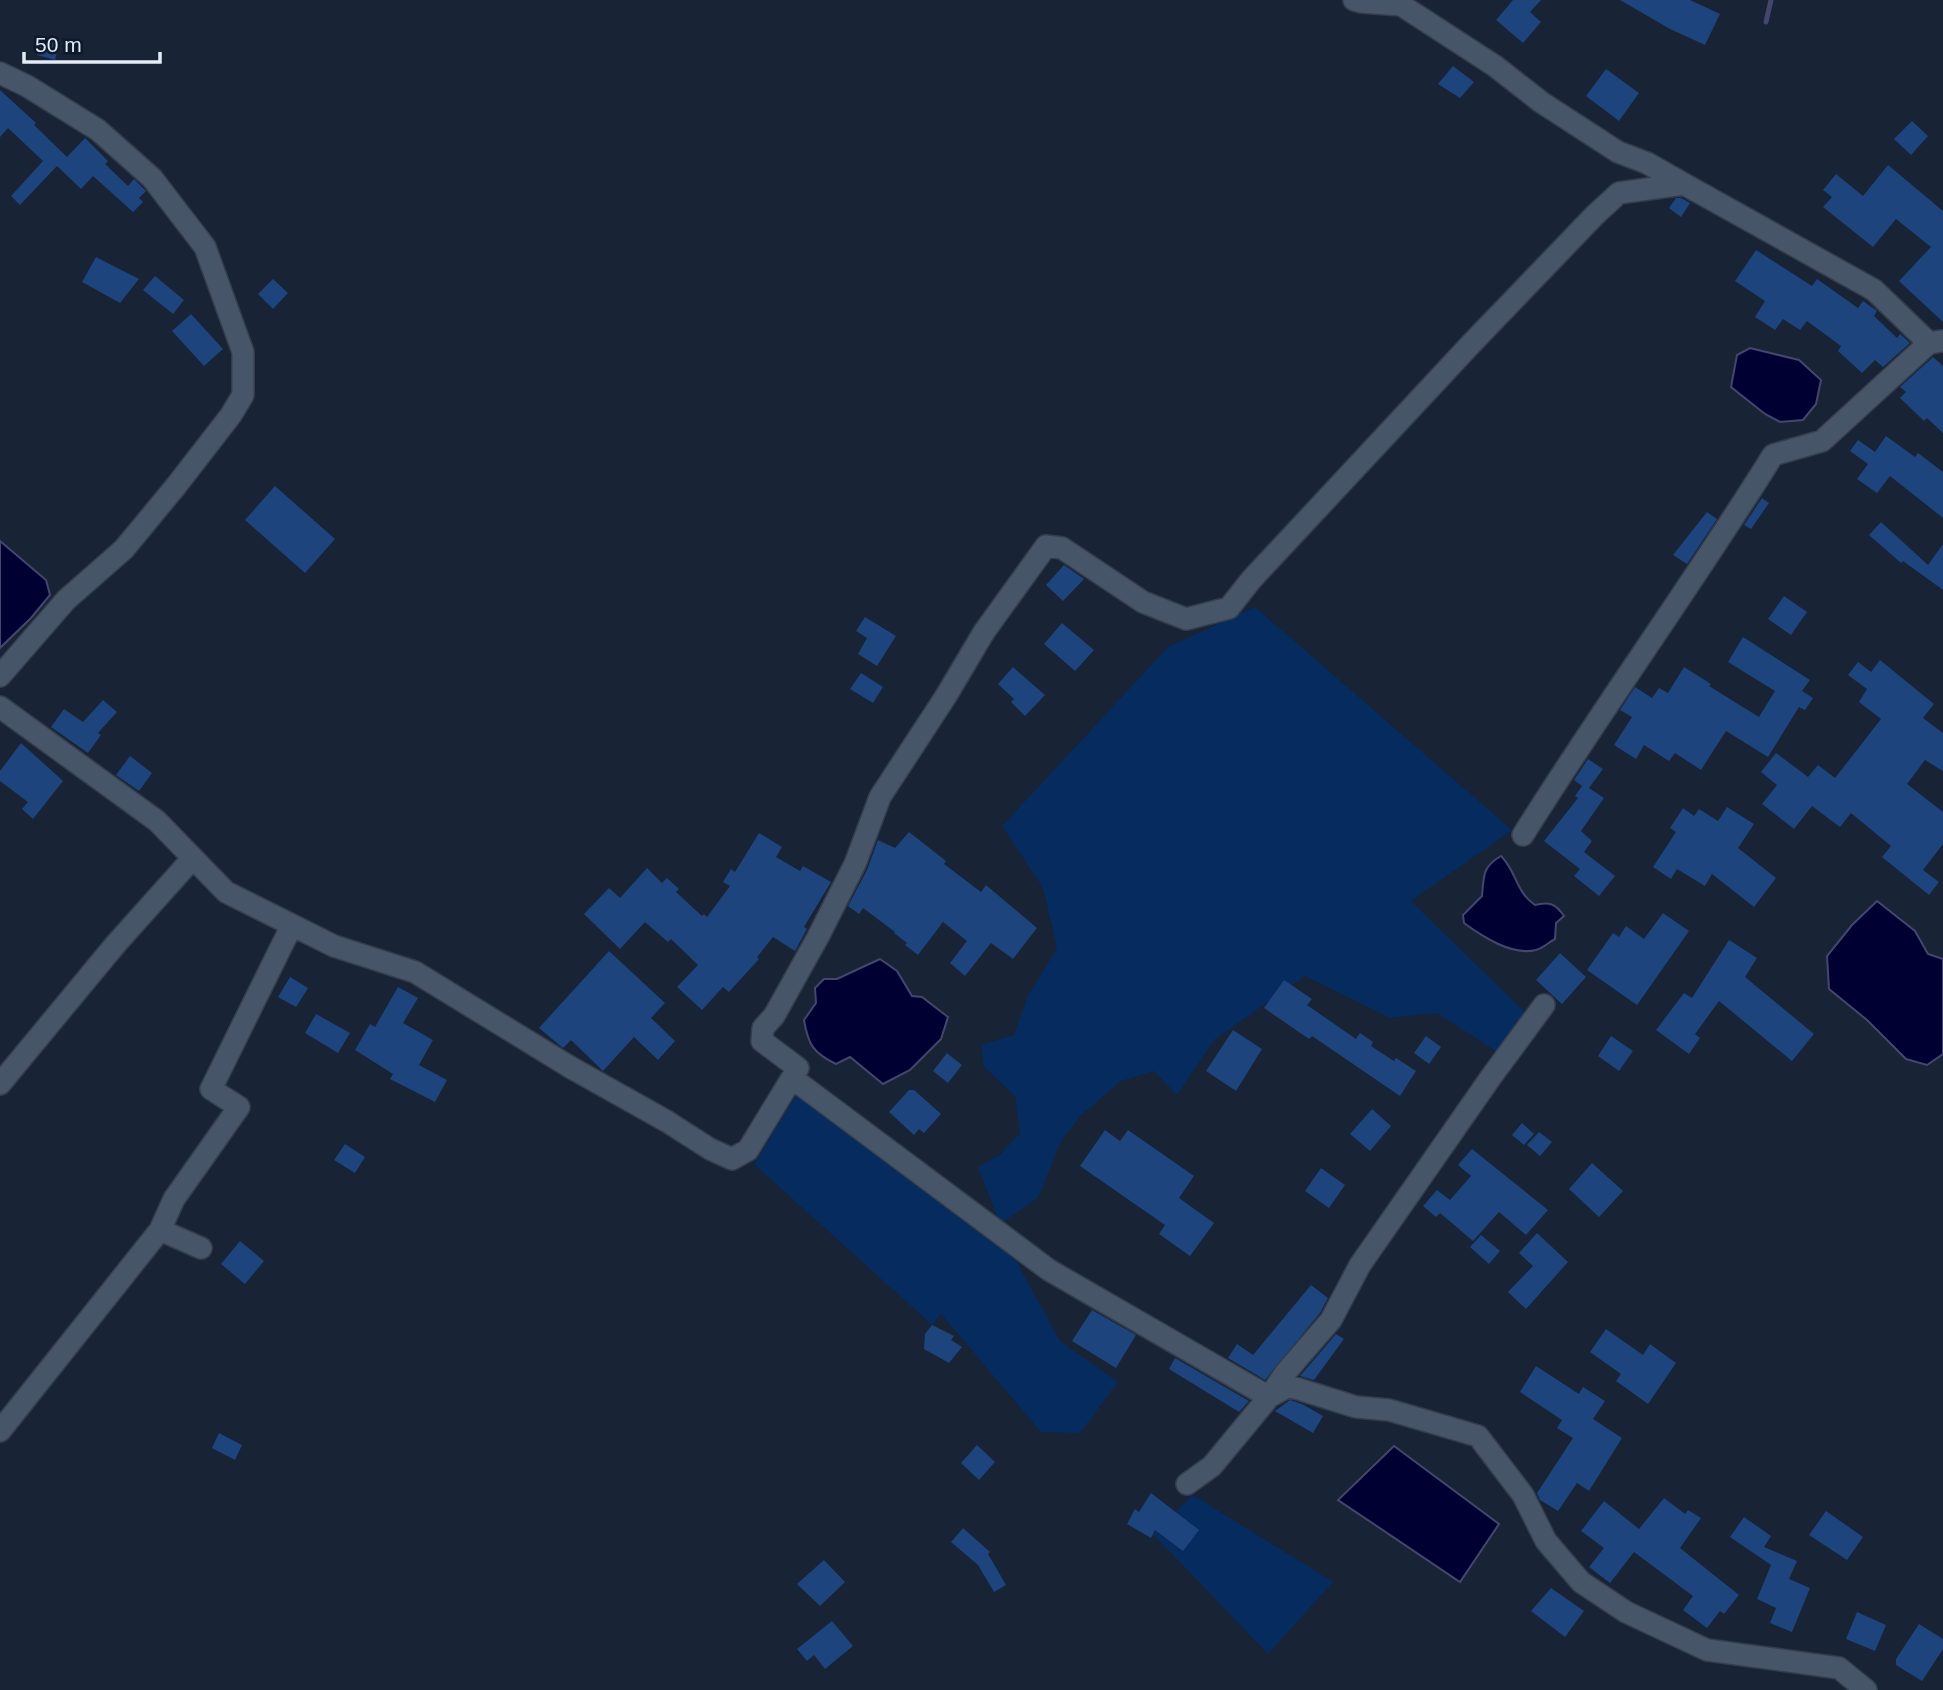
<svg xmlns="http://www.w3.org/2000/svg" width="1943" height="1690" font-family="Arial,sans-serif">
	<rect width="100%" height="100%" fill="#182335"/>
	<path fill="#062b5f" d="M1255 607 1512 830 1411 901 1533 1020 1505 1057 1437 1013 1390 1018 1305 976 1214 1040 1177 1095 1154 1071 1121 1081 1080 1116 1061 1141 1038 1198 1000 1224 978 1167 1000 1155 1020 1133 1015 1096 984 1067 981 1045 1014 1035 1027 998 1057 948 1043 888 1002 826 1168 647Z
		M802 1086 1002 1235 1060 1341 1118 1382 1080 1433 1041 1432 941 1314 932 1325 754 1164Z
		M1193 1495 1333 1582 1268 1654 1153 1534Z"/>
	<path fill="#003" stroke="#44466e" stroke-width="2" d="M1750 348 1799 360 1821 380 1816 404 1803 420 1780 422 1765 414 1731 387 1737 355Z
		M0 541 46 580 50 595 31 618 0 648Z
		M1501 856C1517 872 1515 891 1535 905 1549 901 1556 904 1564 916L1556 923 1555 939C1549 942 1543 948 1536 950 1512 956 1483 937 1464 923L1463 915 1482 896C1484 876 1482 867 1501 856Z
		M1877 901 1915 931 1928 954 1943 959V1054L1927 1065 1906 1059 1867 1020 1829 989 1827 956 1852 925Z
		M880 959 897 971 912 996 922 997 948 1017 941 1039 910 1070 883 1084 850 1057 836 1064C813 1053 808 1044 804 1020L816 1003 815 988 824 979H837Z
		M1394 1446 1499 1524 1460 1582 1338 1500Z"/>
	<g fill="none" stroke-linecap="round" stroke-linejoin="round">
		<path stroke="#44466e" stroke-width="5" d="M1766 22 1771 0"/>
	</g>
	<path fill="#1d447d" d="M1513 0H1541L1530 12 1541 22 1523 43 1496 20Z
		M1620 0H1690L1720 14 1705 45 1670 29Z
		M42 35 60 40 55 60 37 55Z
		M1453 66 1474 82 1460 98 1438 84Z
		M1606 69 1639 93 1619 121 1586 96Z
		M0 90 36 123 34 125 67 157 85 138 108 161 105 164 128 186 134 179 146 191 139 198 143 202 133 212 93 176 81 189 57 166 20 205 11 196 43 161 8 128 0 137Z
		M1912 121 1928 136 1911 155 1894 139Z
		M1888 165 1943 211V322L1899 281 1931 247 1896 219 1873 247 1823 207 1832 197 1823 190 1836 174 1863 196Z
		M1676 198H1681L1690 203 1681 217 1669 208Z
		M1756 250 1812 286 1817 279 1858 308 1863 301 1877 311 1874 316 1897 338 1900 334 1910 343 1883 367 1875 360 1862 373 1838 351 1841 346 1807 321 1800 330 1783 319 1775 330 1755 317 1765 301 1735 281Z
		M96 257 139 279 120 303 82 282Z
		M155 276 184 300 173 314 143 290Z
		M273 279 288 293 273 309 258 294Z
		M191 314 223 349 204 366 172 331Z
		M1933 357 1943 366V433L1927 418 1924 421 1900 398 1906 392 1900 387Z
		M1886 436 1915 457 1918 453 1943 472V518L1890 476 1877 493 1857 479 1868 464 1850 451 1858 440 1875 452Z
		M275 486 335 539 305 573 245 520Z
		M1762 498 1769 503 1751 529 1744 525Z
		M1707 512 1717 519 1687 564 1673 555Z
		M1881 522 1928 565 1943 544V590L1903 561 1901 563 1869 535Z
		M1064 565 1084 579 1063 601 1046 585Z
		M1784 596 1807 612 1791 635 1768 619Z
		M865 617 896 636 877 666 858 654 867 638 856 631Z
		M1062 623 1094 650 1075 671 1044 644Z
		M1743 637 1810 680 1802 691 1813 698 1805 710 1799 707 1768 757 1726 731 1701 770 1675 753 1669 761 1644 745 1636 759 1614 745 1632 717 1620 710 1635 687 1652 698 1659 688 1668 693 1684 667 1711 684 1709 686 1759 717 1775 691 1728 662Z
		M1880 660 1934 704 1923 718 1943 733V771L1925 760 1907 784 1943 812V844L1923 870 1939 882 1929 895 1882 857 1891 846 1851 813 1840 827 1812 806 1794 829 1762 804 1777 785 1761 772 1776 753 1808 777 1818 765 1835 778 1881 719 1859 702 1867 689 1848 675 1858 662 1871 672Z
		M1013 667 1045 695 1025 716 1011 702 1014 699 998 684Z
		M861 673 883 687 873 703 850 689Z
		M103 700 117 712 98 733 101 735 88 753 51 727 64 709 83 722Z
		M21 743 63 781 33 819 22 809 28 802 0 781V771Z
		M130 756 152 773 139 791 116 775Z
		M1588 759 1603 769 1589 788 1604 798 1581 831 1592 841 1584 852 1615 876 1599 896 1574 876 1580 869 1544 841 1578 798 1575 796 1582 786 1574 780Z
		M1727 807 1754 824 1738 848 1776 878 1754 907 1712 874 1705 886 1677 869 1671 879 1653 867 1676 832 1670 828 1683 808 1694 816 1699 809 1718 821Z
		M909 832 946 861 944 864 981 892 986 885 1037 928 1013 959 991 943 965 976 950 963 967 941 943 922 918 955 905 945 907 943 894 933 895 932 863 908 859 914 848 906 867 870 878 840 895 848Z
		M759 833 782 847 776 857 800 871 803 866 831 882 804 927 807 929 795 951 773 937 757 957 759 959 729 992 723 987 702 1010 677 987 698 965 671 939 668 942 645 922 620 949 584 914 609 888 620 898 647 868 662 883 667 878 679 889 676 892 702 916 704 914 707 917 730 886 723 882 731 869 735 872Z
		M1663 913 1689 931 1637 1005 1587 970 1613 933 1619 937 1626 926 1644 939Z
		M1729 940 1757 958 1745 977 1814 1034 1792 1061 1719 1001 1695 1034 1700 1038 1689 1054 1656 1030 1684 993 1692 998Z
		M609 951 665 1003 651 1018 675 1041 658 1060 634 1037 603 1071 571 1040 563 1048 539 1028Z
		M1560 953 1586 977 1562 1004 1536 980Z
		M290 977 308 988 296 1007 278 997Z
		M1284 980 1312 999 1307 1005 1356 1039 1360 1033 1373 1042 1371 1046 1394 1061 1396 1058 1416 1071 1400 1096 1312 1036 1309 1039 1264 1008Z
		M398 987 418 998 403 1023 433 1040 419 1065 447 1080 435 1102 390 1079 393 1074 355 1050 370 1024 375 1027Z
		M316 1014 350 1033 338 1053 305 1033Z
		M1233 1030 1262 1049 1236 1091 1206 1071Z
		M1426 1036 1441 1047 1429 1064 1414 1053Z
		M1611 1036 1633 1051 1619 1071 1598 1056Z
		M947 1053 962 1065 948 1083 933 1071Z
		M909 1090H914L941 1114 924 1133 919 1129 914 1135 889 1112Z
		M1372 1109 1391 1126 1370 1151 1350 1134Z
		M1522 1123 1534 1134 1524 1145 1512 1135Z
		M1105 1130 1120 1141 1128 1130 1194 1176 1179 1198 1214 1223 1190 1256 1159 1234 1165 1225 1080 1166Z
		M1539 1132 1552 1142 1540 1156 1527 1145Z
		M345 1144 365 1157 355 1173 334 1160Z
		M1472 1149 1548 1210 1526 1235 1499 1212 1473 1241 1440 1213 1436 1217 1423 1206 1437 1190 1450 1200 1471 1176 1458 1165Z
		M1592 1163 1623 1191 1599 1217 1569 1189Z
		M1321 1168 1345 1185 1329 1208 1305 1191Z
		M1537 1233 1568 1262 1526 1309 1508 1292 1533 1266 1519 1253Z
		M1481 1235 1500 1251 1489 1264 1470 1247Z
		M240 1241 264 1261 245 1284 221 1264Z
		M1311 1285 1328 1298 1320 1313 1265 1380 1228 1358 1237 1344 1253 1355Z
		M1092 1310 1136 1335 1116 1368 1072 1341Z
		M932 1325 954 1336 951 1340 962 1347 949 1363 924 1349 925 1334Z
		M1606 1329 1643 1355 1650 1344 1676 1363 1648 1404 1616 1381 1621 1374 1590 1352Z
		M1336 1334 1344 1339 1314 1380 1300 1376Z
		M1175 1358 1249 1401 1239 1412 1169 1369Z
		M1536 1366 1579 1394 1583 1387 1605 1401 1593 1419 1622 1438 1589 1491 1577 1483 1558 1511 1540 1500 1537 1493 1573 1438 1557 1428 1562 1420 1520 1392Z
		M1290 1400 1302 1404 1323 1416 1313 1433 1275 1411Z
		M219 1433 242 1445 235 1460 212 1448Z
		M977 1445 995 1462 979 1480 961 1463Z
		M1151 1493 1199 1530 1183 1551 1155 1530 1151 1538 1127 1524 1135 1509 1139 1512Z
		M1664 1498 1685 1514 1688 1510 1701 1518 1680 1548 1739 1595 1724 1614 1720 1611 1707 1628 1683 1610 1693 1596 1634 1552 1610 1583 1589 1567 1604 1548 1581 1531 1604 1501 1639 1529Z
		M1826 1511 1863 1537 1847 1560 1809 1535Z
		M1744 1517 1771 1536 1764 1547 1797 1561 1789 1579 1810 1588 1792 1632 1770 1623 1776 1608 1757 1599 1771 1565 1730 1537Z
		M963 1528 990 1552 988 1554 1006 1585 994 1592 978 1565 951 1542Z
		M824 1560 845 1582 820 1606 797 1584Z
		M1551 1588 1584 1611 1565 1637 1531 1611Z
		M1857 1612 1886 1625 1875 1651 1846 1639Z
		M832 1621 853 1646 825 1669 814 1655 807 1661 797 1649Z
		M1919 1624 1943 1639V1649L1922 1681 1896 1665V1659Z"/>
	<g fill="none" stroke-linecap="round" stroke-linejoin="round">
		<g stroke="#343d4c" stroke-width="24">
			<path id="minor" d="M1354 0 1361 2 1401 5 1495 66 1541 102 1618 152 1647 163 1684 184
				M0 73 27 86 98 130 152 178 205 247 243 352V395L231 415 176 486 124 549 66 600 0 676
				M0 707 157 821 226 892 334 946 415 972 570 1067 668 1122 710 1149 732 1159 748 1150 798 1068 762 1041 763 1028 774 1016 818 937 855 864 880 797 946 696 984 632 1046 546 1062 548 1143 602 1186 619 1229 608 1251 580 1471 344 1595 215 1619 193 1684 184 1874 290 1929 343 1943 341
				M1523 835C1603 707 1693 584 1773 455L1822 441 1929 343
				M792 1078 1049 1270 1269 1397 1289 1386 1356 1407 1389 1410 1478 1436 1523 1495 1546 1541 1581 1582 1626 1612 1707 1650 1839 1668 1866 1690
				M0 1084 115 945 192 859
				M160 1230 174 1199 239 1107 211 1089 292 925
				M0 1431 160 1230 201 1248
				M1187 1484 1212 1466 1269 1397 1286 1372 1331 1320 1360 1265 1491 1077 1544 1005"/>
		</g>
		<use href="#minor" stroke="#475569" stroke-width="21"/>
	</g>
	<path d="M24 52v10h136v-10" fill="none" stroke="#e3ebf7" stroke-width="3.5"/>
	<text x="35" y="52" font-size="21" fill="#e3ebf7" stroke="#0e1a2b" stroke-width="5" paint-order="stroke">50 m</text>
</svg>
